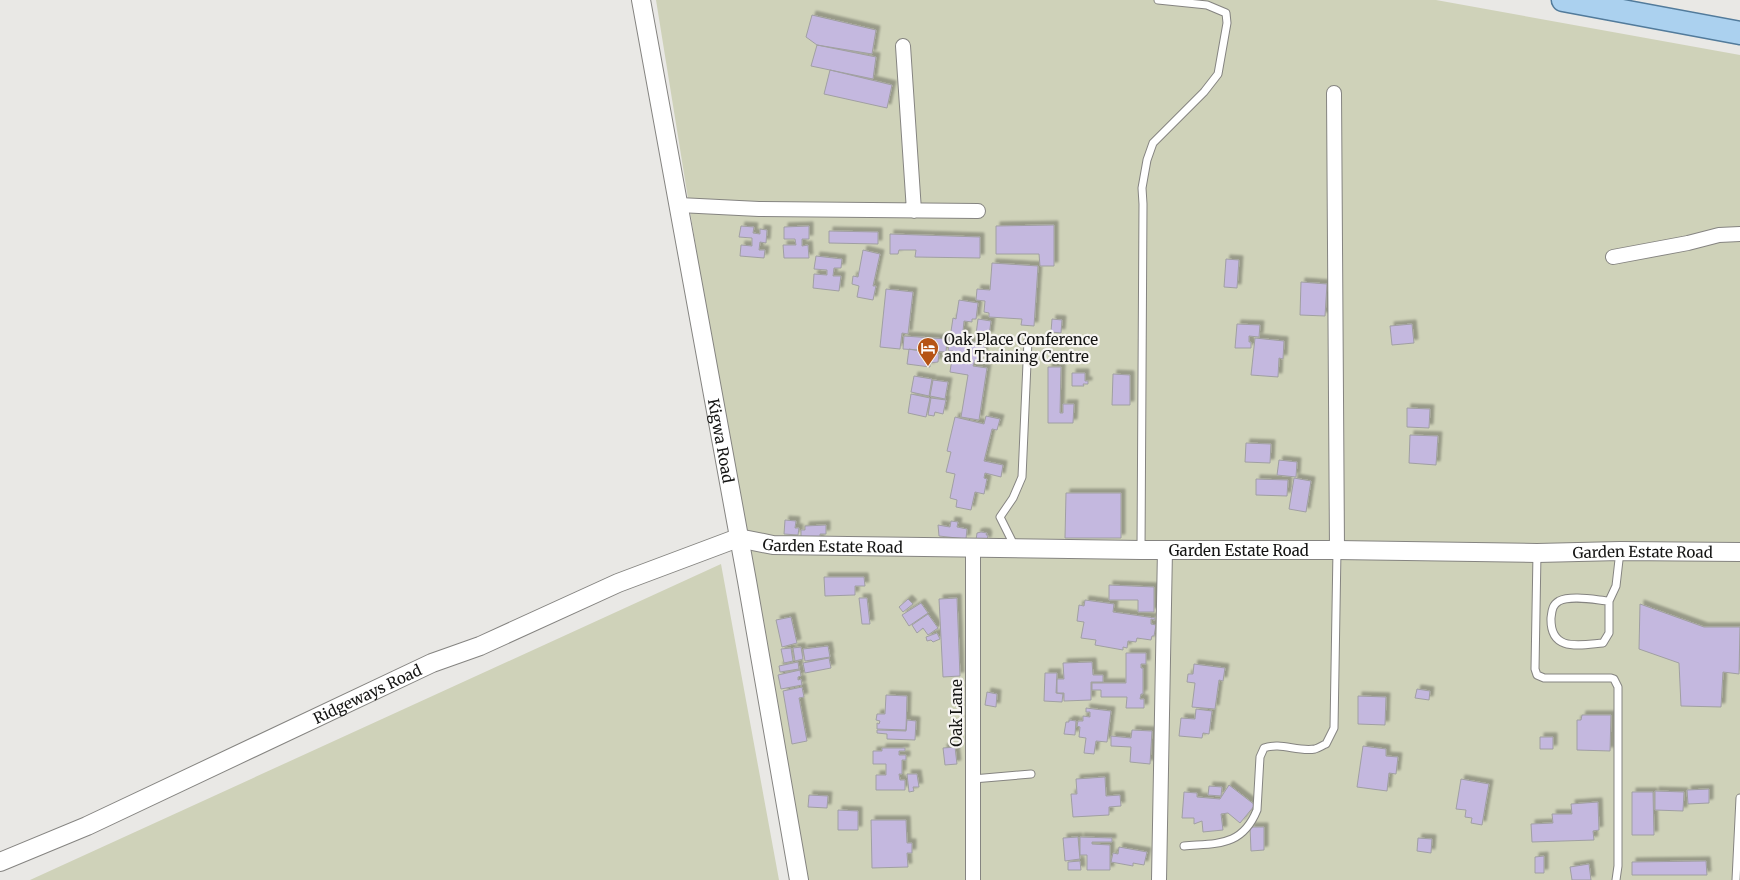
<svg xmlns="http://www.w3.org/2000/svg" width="1740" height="880" font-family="Merriweather,serif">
	<defs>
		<filter id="shadow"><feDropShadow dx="4" dy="-4" stdDeviation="1" flood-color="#0004"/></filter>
	</defs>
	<rect width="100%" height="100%" fill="#e9e8e5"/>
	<path fill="#cfd2b9" d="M656 0H1436L1740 55V880H798Z
		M721 564 779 880H30Z"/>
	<path fill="#c4b8df" stroke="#a09fa2" filter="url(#shadow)" d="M812 15 876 30 872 54 817 45 806 37Z
		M817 45 876 57 873 79 811 66Z
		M830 70 892 85 887 108 824 94Z
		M1054 225V266H1040L1039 254H996V226Z
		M741 226 754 227 753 233 760 234V229L767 230 766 243 760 242 759 250H765L764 258 740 256 741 245 752 246V238L739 237Z
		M809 226V239H802V246L808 245 809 258H784L783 245H796L795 239H784V227Z
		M829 231 878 232V244L829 243Z
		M890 234 980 237V258L915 257 916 250H899L898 254H890Z
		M863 250 880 254 873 286H876L873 300 857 297 859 286 852 284 853 276 858 277Z
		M816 256 842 259 841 268H834L833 276H841L839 291 813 288 814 274 827 275V270L814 269Z
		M1226 259 1239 260 1237 288 1224 287Z
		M992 263 1038 266 1034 326 1021 325 1022 319 989 317V313L984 312 985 301 976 300 977 289 990 290Z
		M1301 282 1327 284 1325 316 1300 315Z
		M886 289 913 292 908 334 902 333 900 349 880 347Z
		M959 300 978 303 976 319H972V322L964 321 963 331 967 332 966 341 985 344 982 361 975 360 973 366 987 368 979 420 961 417 968 375 950 372 953 351H948L953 318 956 319Z
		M978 319 991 321 989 336 976 334Z
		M1052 319 1062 320 1061 333 1051 332Z
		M1237 324 1260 325 1259 337 1249 336V342H1251V348H1235Z
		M1412 324 1414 343 1392 345 1390 326Z
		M904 336 947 339 946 352 903 349Z
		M1255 338 1284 341 1283 359 1279 358 1278 377 1251 375Z
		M909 349 939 354 938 362 930 363V367L907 364Z
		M1048 367H1061L1060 413H1063V404H1074L1073 423H1048Z
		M1072 373H1085V381H1088V384H1083L1084 386H1072Z
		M1113 374 1130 375V405H1112Z
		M914 376 932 379 929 396 911 392Z
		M933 380 948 382 945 399 930 396Z
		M911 394 930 398 926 417 908 413Z
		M931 398 946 400 943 414 935 412 934 416 928 415Z
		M1407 408 1430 409 1429 428 1407 427Z
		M986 416 1000 419 997 430 992 429 984 461 1003 465 1001 477 985 473 984 478 987 479 984 494 975 492 971 510 956 507 957 500 950 498 955 474 946 472 951 452 947 451 955 417 984 424Z
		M1410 435 1438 436 1436 465 1409 463Z
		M1246 443 1271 444 1270 463 1245 462Z
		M1279 460 1297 462 1296 477 1277 475Z
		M1294 478 1311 481 1306 512 1289 509Z
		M1256 479 1288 480 1287 496 1256 495Z
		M1066 493H1121V538H1065Z
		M785 520 796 521 795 528H799L798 535 784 534Z
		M951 521 958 522 957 527 967 529 966 539 939 536 938 525 950 527Z
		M826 525V534H820V540H801V530H805V526Z
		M981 532 987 533 986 535H988L987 541 976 540 977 533Z
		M824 577H864L865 586H855V595L825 596Z
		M1109 585 1154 587V612H1138V600H1109Z
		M859 598H867L870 624H862Z
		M957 598 960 676 943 677 939 599Z
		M908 599 913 604 903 612 899 607Z
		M1085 600 1114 604 1113 612 1155 618V620L1151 619V624L1156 625 1154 636H1152L1151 640 1137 638 1136 642 1128 641 1127 648 1123 647V650L1095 645 1096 640 1081 638 1084 622 1077 621 1079 605 1084 606Z
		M921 603 928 613 909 626 902 615Z
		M1640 604 1704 627H1740L1739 674 1723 672 1721 707 1681 706 1679 663 1639 649Z
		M928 614 938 628 928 635 923 628 917 633 912 625Z
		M791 617 797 643 782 647 776 620Z
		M937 633 940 639 933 642 931 640 927 641 926 637Z
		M828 646 830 657 805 661 803 649Z
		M801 647 803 659 795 661 793 648Z
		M791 648 793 661 784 663 781 649Z
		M1126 653H1146V664H1141V668H1143V694H1141L1140 699H1144V708H1126L1127 697H1101V690H1092V683H1126Z
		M829 658 831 668 805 673 803 663Z
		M798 662 799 669 780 672 779 666Z
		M1092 662 1093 675H1103V682H1091V700L1064 701V693H1057V679H1064L1063 663Z
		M1194 664 1225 668 1223 681 1219 680 1215 709 1192 707 1195 683 1187 682 1188 674H1193Z
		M800 670 801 676 798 677V680L801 679 802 685 781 689 778 675Z
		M1045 673H1057L1056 693 1063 694 1062 702 1044 701Z
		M802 687 804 697 799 698 807 741 792 744 783 691Z
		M1417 689 1430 691 1429 700 1415 698Z
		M987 692 997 694 996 707 985 705Z
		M886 695 907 696 906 730 877 729V723L879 724 880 721 876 720 877 714H885Z
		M1358 696 1386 697 1385 725 1358 724Z
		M1086 708 1111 711 1107 742 1096 741 1094 754 1084 753 1086 738 1079 737 1080 727 1077 726 1078 721H1083V716L1090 717V712H1086Z
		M1196 709 1212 711 1209 734 1203 733 1202 738 1179 736 1181 718 1195 719Z
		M1582 715H1611L1610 751 1577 750V720H1581Z
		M907 720 916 721 915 740 887 739V734L877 733V730L906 731Z
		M1069 720 1076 721 1075 735 1064 734 1066 722H1069Z
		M1132 730 1152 731 1150 764 1130 762 1131 747 1111 746V736L1131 738Z
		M1540 737H1553V749H1540Z
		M1363 746 1386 749V756L1398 757 1396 774 1389 773 1387 791 1357 787Z
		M955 747 957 764 945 765 943 748Z
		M882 748H905V751H899V755H906V760H902V774H899L900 780H905V790H876V775H886V764H873V751H882Z
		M907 774H917L919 787H913L914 791 909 792Z
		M1105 777 1106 796 1120 795 1121 806 1109 807V815L1073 817 1071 794H1077L1076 779Z
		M1461 779 1489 784 1482 825 1471 823 1472 818 1465 817 1466 810 1456 809Z
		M1229 785 1255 805 1240 823 1228 813 1221 814 1223 830 1203 832 1202 821 1194 824V818H1182L1184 792 1197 793V797L1220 799Z
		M1209 786 1222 787 1221 796 1208 795Z
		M1709 789V803L1688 804 1687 790Z
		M1655 791 1684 792 1683 811 1655 810Z
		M1632 792H1653L1654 835H1632Z
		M809 795 828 796 827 808 808 807Z
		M1598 802 1599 830 1593 831 1594 840 1532 842 1531 824 1553 823 1552 814H1572L1571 804Z
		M838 810 858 811V830H838Z
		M871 820H906L907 843H912V853H907L908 867 872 868Z
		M1250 827H1264V850L1251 851Z
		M1078 837 1080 859 1065 861 1063 838Z
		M1080 837 1112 838V842H1092V844L1110 845V870H1087V855H1080Z
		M1418 838 1432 839 1431 853 1417 851Z
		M1119 847 1147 852 1144 865 1133 863V866L1111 862 1113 853 1118 854Z
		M1544 856V873H1535V857Z
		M1080 861 1081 870H1068V862Z
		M1706 861 1707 875H1632V862Z
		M1589 864 1591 880H1572L1570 867Z"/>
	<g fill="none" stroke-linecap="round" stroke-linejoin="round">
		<g stroke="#858481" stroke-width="9">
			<path id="service" d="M1008 543H1013L1000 517 1013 498 1022 477 1028 340
				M1141 550 1143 204 1142 188 1147 160 1153 143 1204 92 1218 74 1227 23 1226 13 1207 5 1158 0
				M1537 553 1535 669 1537 675 1544 678H1611L1614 679 1618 687V866L1616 880
				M1609 601C1596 600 1571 595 1559 601 1552 605 1552 611 1551 618 1550 652 1579 645 1603 643L1609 633V601L1616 586 1620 551
				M973 779 1031 774
				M1184 846C1217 843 1242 847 1257 810L1260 757 1264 748C1281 742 1297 752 1315 749 1319 748 1323 745 1326 744L1334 728 1337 550
				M1736 880 1740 798"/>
		</g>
		<g stroke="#858481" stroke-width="16">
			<path id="minor" d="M903 46 914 211
				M1334 93 1337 550
				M679 205 759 209 978 211
				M1613 257 1688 243 1719 235 1740 234
				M973 880V547
				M1159 880 1165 549"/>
		</g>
		<g stroke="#858481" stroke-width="20">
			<g id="tertiary">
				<path id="s1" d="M641 0 747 581 799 880"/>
				<path id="s2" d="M0 862 87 826 432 663 480 646 618 583 738 538 773 545 1141 550H1337L1537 553 1620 551 1740 552"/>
			</g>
		</g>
		<g stroke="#527b9b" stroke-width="25">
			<path id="primary" d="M1563 0 1740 33"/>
		</g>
		<use href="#service" stroke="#fff" stroke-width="7"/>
		<use href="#minor" stroke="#fff" stroke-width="14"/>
		<use href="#tertiary" stroke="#fff" stroke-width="18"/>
		<use href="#primary" stroke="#abd1ef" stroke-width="22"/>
	</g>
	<defs>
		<g id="hotel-pin" transform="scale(1.125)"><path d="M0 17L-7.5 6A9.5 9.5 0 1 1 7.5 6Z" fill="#b65415" stroke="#f7f5f2"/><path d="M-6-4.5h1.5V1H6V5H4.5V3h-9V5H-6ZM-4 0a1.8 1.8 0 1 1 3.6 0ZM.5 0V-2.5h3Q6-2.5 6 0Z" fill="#fff"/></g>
	</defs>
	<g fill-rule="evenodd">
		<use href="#hotel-pin" x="928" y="348"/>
	</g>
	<g text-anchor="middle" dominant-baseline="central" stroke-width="4.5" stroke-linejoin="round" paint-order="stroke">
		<g font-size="15" fill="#141413" stroke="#f7f5f2" text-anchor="start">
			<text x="944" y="339">Oak Place Conference<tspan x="944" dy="17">and Training Centre</tspan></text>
		</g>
		<g font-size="15" fill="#141413" stroke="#f7f5f2">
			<text stroke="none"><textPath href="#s1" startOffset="448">Kigwa Road</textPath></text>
			<text stroke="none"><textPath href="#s2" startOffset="902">Garden Estate Road</textPath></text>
			<text stroke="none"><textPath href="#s2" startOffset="1308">Garden Estate Road</textPath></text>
			<text stroke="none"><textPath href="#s2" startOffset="1712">Garden Estate Road</textPath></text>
			<text stroke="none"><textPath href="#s2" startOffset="404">Ridgeways Road</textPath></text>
			<text transform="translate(956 713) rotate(-90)">Oak Lane</text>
		</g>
	</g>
</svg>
